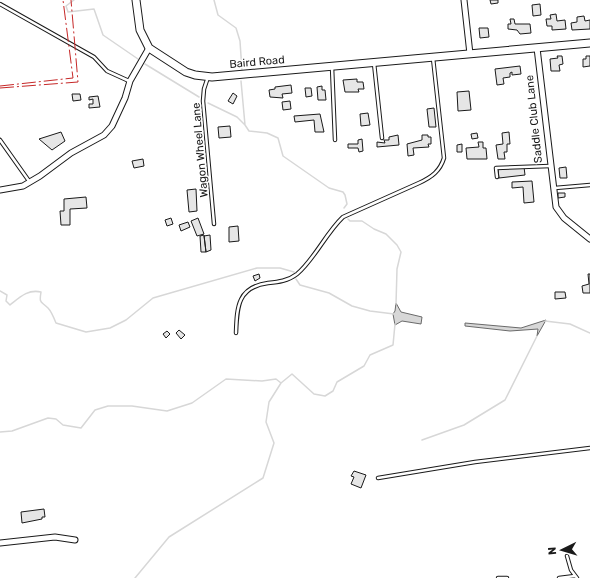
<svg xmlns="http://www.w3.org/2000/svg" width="590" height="578" font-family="Rubik,sans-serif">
	<rect width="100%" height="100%" fill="#fff"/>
	<path fill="#d7d7d7" stroke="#6a6a6a" d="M396 303 401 312 422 317 421 324 402 321 395 325 393 314 395 311Z
		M546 320 537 336 538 329 510 331 465 326V323L521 328Z"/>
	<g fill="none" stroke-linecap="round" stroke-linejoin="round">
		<path stroke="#d7d7d7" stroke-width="1.5" d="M74 0 66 6 68 12 94 9 103 35 138 59
			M214 0 218 15 236 28 240 41 242 71
			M145 64 199 97
			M241 81 245 125 249 131 267 133 278 138 283 156 329 188 343 192 345 195 347 204 344 208
			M208 103 237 117 245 125
			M348 219 350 221H362L374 229 386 234 397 245 401 252 397 269 396 304
			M296 279 300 285 329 293 352 306 370 311 394 314
			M0 291 7 295 6 301 10 305C20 297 28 289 41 292 39 304 41 301 48 308 51 311 54 318 56 323L86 332 110 328 126 320 153 298 257 268H280L294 272
			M545 321 570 324 590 333
			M0 432 12 431 48 418 56 419 63 425 81 428 95 410 108 406H132L167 411 192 403 226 379 262 381 276 379 281 383
			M422 440 464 425 505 400 537 336
			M135 578 169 537 263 478 274 443 266 422 269 402 281 383 292 374 314 394 325 396 333 391 337 382 364 366 370 355 393 345 395 324"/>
	</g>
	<path fill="#e6e6e6" stroke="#1a1a1a" d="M490 0H498V3L491 4Z
		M540 4 541 15 533 16 532 5Z
		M556 14 557 21 565 20 566 29 552 30V26H547L546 19H551L550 15Z
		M584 16 585 21 590 20V29L572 30 571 23 577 22V17Z
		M510 19H514L515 24H530L531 33 520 34 517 30 508 29V24H511Z
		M479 28H488L489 37 480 38Z
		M557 56H562L563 64 559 65 560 71H551L550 59 558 58Z
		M586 56H590V66L583 67V59H586Z
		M520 66 521 74 512 75V72L510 73V77L503 78 504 84 497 85 495 69Z
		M357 79V82H363L364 89H358L359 92H345L343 80Z
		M291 85 292 93 282 94 283 98 270 97 269 90 275 89V87Z
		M322 86V90H325L326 100H318L317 87Z
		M305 88H311L312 96 306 97Z
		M469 91 471 110 458 111 457 92Z
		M233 93 237 96 233 104 228 101Z
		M72 94H80L81 100 73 101Z
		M98 96 100 107 89 108V104H93V99L89 100V97Z
		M290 101 291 109 283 110 282 102Z
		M434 108 436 127H429L427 109Z
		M368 113 370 125 361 126 360 114Z
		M320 114 324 132H315L314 120 295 122 294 116Z
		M230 126 231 137 219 138 218 127Z
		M61 132 65 141 52 150 39 139Z
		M509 132 510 144H507V152H504L505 159H498L496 145 503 144 502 133Z
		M477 133 478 138 472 139 471 134Z
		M398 135 399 145 377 147V142L385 143 384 140H389V137Z
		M422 135H428V137H431V144H428L429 147 413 148 414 155 408 156 407 144 422 140Z
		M362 139 363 151 359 152 358 148H348V144H358V140Z
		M478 142H483V148H486L487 159H467L466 148 479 147Z
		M462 144V152H457V145Z
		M143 159 144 166 134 168 132 161Z
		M524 167 525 175 499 178 498 169Z
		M566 167 567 178H560L559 168Z
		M532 181 534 202 524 203 523 187 512 188V182Z
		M196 189 197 211 189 212 187 190Z
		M558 193H565V197L558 198Z
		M86 197 87 208 70 209V225H61L60 211H64V199Z
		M171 218 173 224 167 226 165 220Z
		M198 218 204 234 197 236 191 221Z
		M188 222 190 227 181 231 179 225Z
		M238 226 239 241 229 242V227Z
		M204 235 206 252H201L200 236Z
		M210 235 211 250 206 252 204 236Z
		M259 274 260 278 255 281 253 276Z
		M588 274H590V293H583L582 286 589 284Z
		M555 292H565L566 298 555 299Z
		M179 330 185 335 181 339 176 333Z
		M167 331 170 334 166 338 163 334Z
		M354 471 366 475 361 488 351 484 354 477 351 476Z
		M44 509 45 517H42V519L22 523 21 512Z"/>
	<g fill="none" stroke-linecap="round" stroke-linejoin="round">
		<g stroke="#1a1a1a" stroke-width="4.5">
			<path id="lane" d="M0 4 94 57 107 71 129 81
				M374 63 382 138
				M332 67 335 140
				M208 77 204 89 203 101 214 224
				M0 140 29 181
				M497 177 496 168 550 166
				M555 188 590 185
				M236 333C237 308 237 287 268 283 278 282 288 281 297 274 314 260 326 233 343 217L419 183C432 177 440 171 444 158L433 58
				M378 478 475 462 590 448
				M567 556 571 570 577 578
				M498 578H507
				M559 578 575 576"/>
		</g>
		<g stroke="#1a1a1a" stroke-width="7">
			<path id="street" d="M464 0 470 54
				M537 48 556 207 564 218 590 239
				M0 190 23 186 40 176 71 153 104 135 112 126 125 98 130 81 149 48
				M0 543 55 537 75 540"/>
		</g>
		<g stroke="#1a1a1a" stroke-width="9">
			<path id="secondary" d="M136 0 140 30 149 48 186 72 195 75 212 77 590 43"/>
		</g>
		<use href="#lane" stroke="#fff" stroke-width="2.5"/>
		<use href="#street" stroke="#fff" stroke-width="5"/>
		<use href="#secondary" stroke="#fff" stroke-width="7"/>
		<path stroke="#c62828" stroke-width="1" stroke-dasharray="14 3 2 3" stroke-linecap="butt" d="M0 86 73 78 63 0
			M0 88 78 82 71 0"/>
	</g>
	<g text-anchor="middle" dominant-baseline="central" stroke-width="3" stroke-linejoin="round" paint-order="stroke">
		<g font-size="11" fill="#1a1a1a" stroke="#fff">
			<text transform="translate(257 62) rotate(-5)">Baird Road</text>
			<text transform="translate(534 119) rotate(-96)">Saddle Club Lane</text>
			<text transform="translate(200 150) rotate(-95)">Wagon Wheel Lane</text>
		</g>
	</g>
	<g transform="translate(562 550) rotate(265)" stroke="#ffffff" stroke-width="3" paint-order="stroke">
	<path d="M0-3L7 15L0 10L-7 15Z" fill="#1a1a1a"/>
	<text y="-6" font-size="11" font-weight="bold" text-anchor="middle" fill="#1a1a1a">N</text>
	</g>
</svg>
